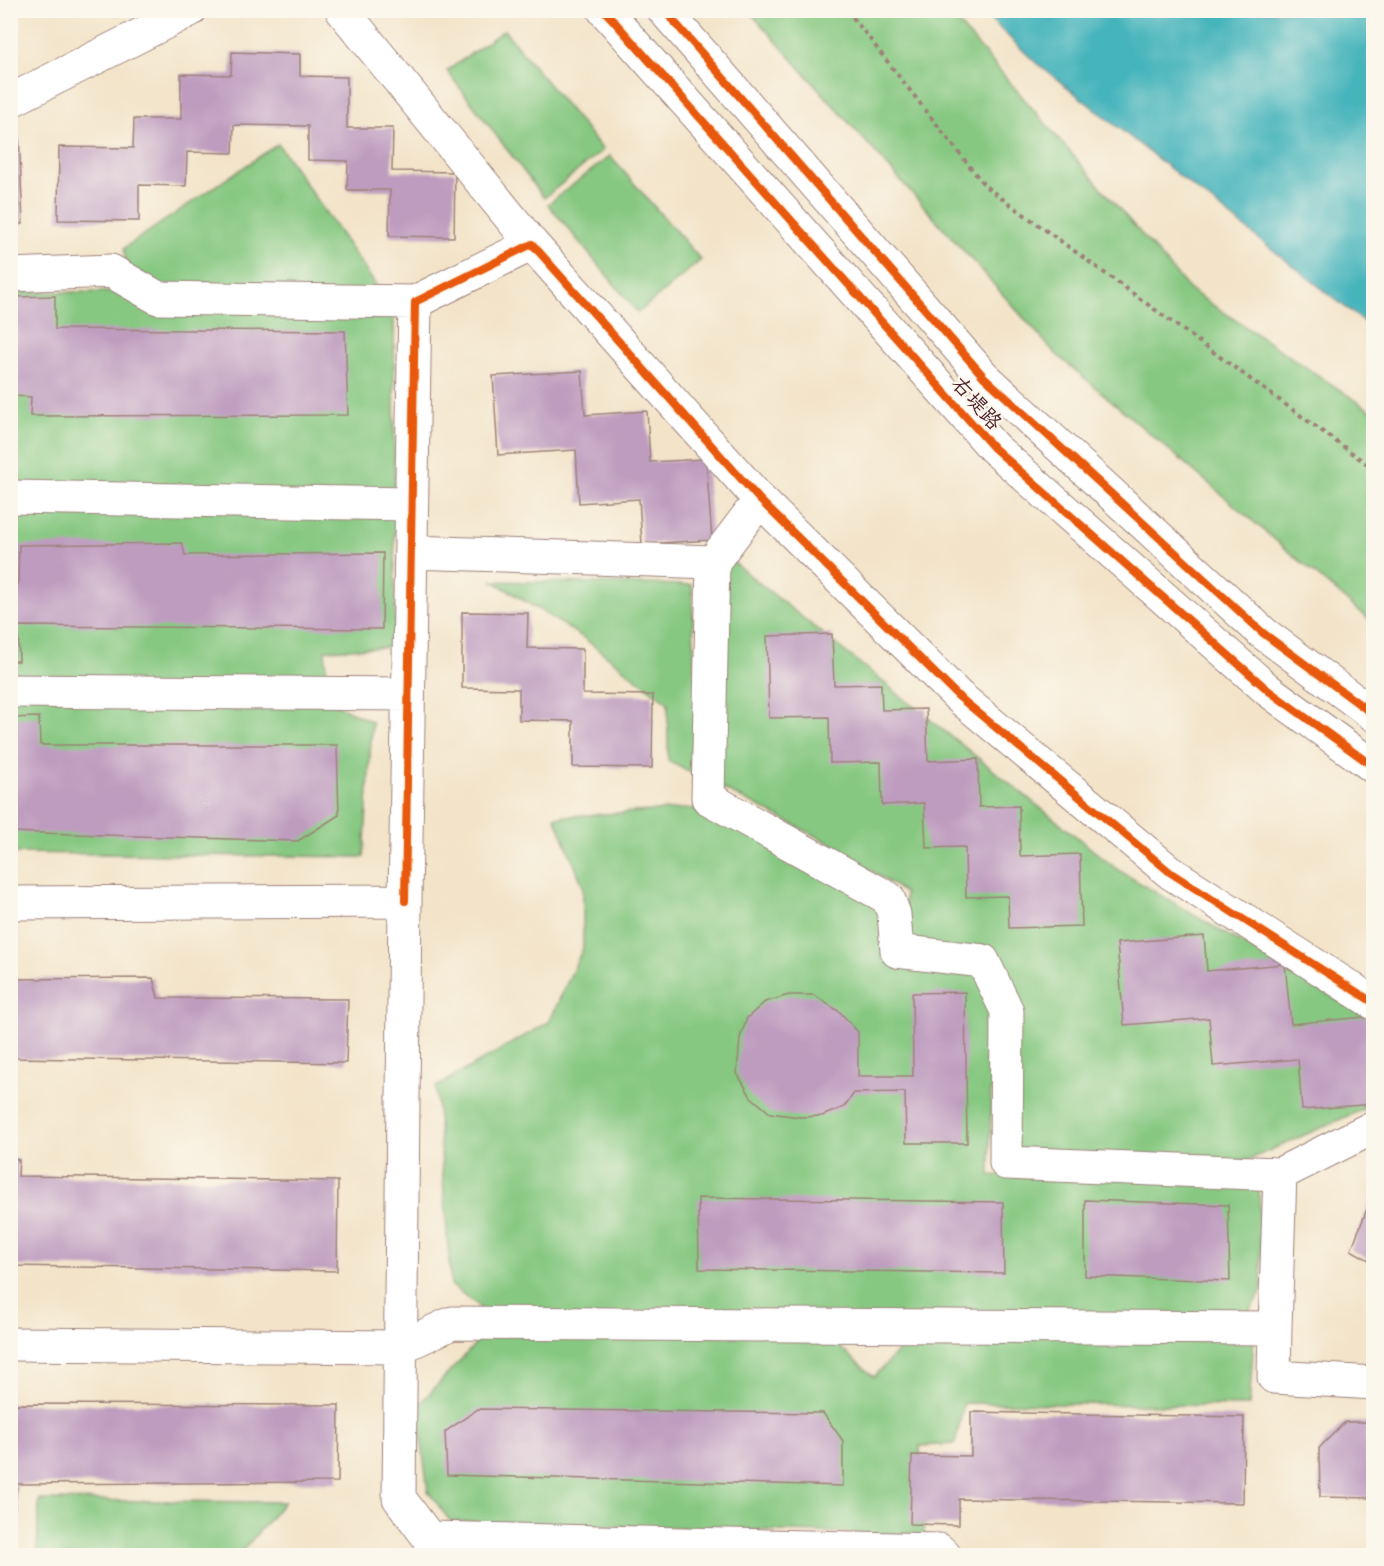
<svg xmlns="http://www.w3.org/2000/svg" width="1384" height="1566" font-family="Mali,'LXGW WenKai TC',sans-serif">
	<rect width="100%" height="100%" fill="#fbf7ec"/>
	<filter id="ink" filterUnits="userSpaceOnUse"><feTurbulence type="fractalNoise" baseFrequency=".0167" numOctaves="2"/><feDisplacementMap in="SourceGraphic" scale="12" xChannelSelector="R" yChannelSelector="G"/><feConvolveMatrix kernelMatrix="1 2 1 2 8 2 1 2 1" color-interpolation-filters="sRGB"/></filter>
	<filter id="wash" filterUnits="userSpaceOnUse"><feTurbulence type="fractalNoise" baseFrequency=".008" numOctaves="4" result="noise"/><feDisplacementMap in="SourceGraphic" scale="24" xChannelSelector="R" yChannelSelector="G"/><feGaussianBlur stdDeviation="1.35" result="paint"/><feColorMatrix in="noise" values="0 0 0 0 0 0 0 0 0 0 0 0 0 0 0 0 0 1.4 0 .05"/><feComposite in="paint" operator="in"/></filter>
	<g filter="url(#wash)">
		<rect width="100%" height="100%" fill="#f3e4c9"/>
		<path fill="#86c881" stroke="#687456" stroke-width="1.5" d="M749 11H948L1189 289 1373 412V623L1055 353Z
			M504 30 603 150 544 198 447 71Z
			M278 144 394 311 395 647 325 650 329 701 372 722 364 857 11 853V292H128L124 248Z
			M610 156 701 260 638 313 548 204Z
			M728 558 1118 870 1373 1021V1105L1248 1160 1011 1159 989 953 904 947 905 893 828 842 668 761V703L581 636 493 581 692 585 695 684Z
			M718 807 859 885 892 924 891 959 977 965 992 1002 990 1175 1247 1180 1259 1190 1262 1291 1242 1321 807 1319 874 1377 919 1328 1254 1338 1249 1406 964 1403 955 1444 920 1446 924 1535 450 1521 428 1491 417 1407 479 1340V1306L451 1285 436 1087 549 1022 583 948V886L555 817Z
			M39 1500 284 1502 239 1555 37 1556Z"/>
		<path fill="#44b4bb" stroke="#476a73" stroke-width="1.5" d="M982 11H1373V329L1034 61Z"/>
		<g id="blocks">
			<path fill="#be9cbf" d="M232 52 300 54V76L347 77V128H393L392 171 455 172 454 237 389 236 390 190H347L348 161 308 160V126L234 125 233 153 187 152 186 186 139 185V221L58 220 59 147 133 148 134 119H181V74L231 75Z
				M10 135H19L23 224H10Z
				M55 296V329L345 331 348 415 30 416 31 397 14 396 16 371H10V297Z
				M582 371 585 415 647 411 650 462 706 459 712 540 642 544 639 499 579 503 576 450 498 455 493 376Z
				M182 543 185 555 383 553 382 629 18 626 19 661H10V585L18 584 19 545Z
				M462 612 528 613 527 648 583 649V694L653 695 652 768 573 767V721L519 720V689L462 688Z
				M832 634 834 685 881 684 882 710 926 709 928 761 978 759 979 807 1019 806 1020 856 1080 854 1082 926 1009 928 1008 896 966 897 965 847 926 848 924 803 882 805 881 762 830 763 829 717 769 718 767 636Z
				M39 717 40 745H337L339 815 298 841 10 832V718Z
				M1204 936 1207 971 1285 964 1291 1024 1374 1016V1104L1302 1110 1298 1059 1213 1066 1209 1018 1124 1025 1117 943Z
				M153 978 158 998 348 999 346 1063 10 1058V979Z
				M965 992 967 1143H906L905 1092 854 1093 844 1107 822 1116 800 1117 770 1113 751 1097 737 1073 740 1038 747 1018 765 1002 789 995H814L840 1012 858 1032V1076H913L912 993Z
				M10 1157 19 1160 18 1176 338 1181 337 1271 10 1266Z
				M1373 1194H1374V1263L1351 1250Z
				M698 1198 1003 1202 1004 1273 699 1269Z
				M1085 1200 1228 1205 1230 1281 1085 1276Z
				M10 1404 339 1405 338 1482 17 1484 13 1524 10 1523Z
				M478 1409 823 1413 843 1441V1486L447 1475 445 1432Z
				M971 1412 1244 1417 1243 1503 959 1499V1525L910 1524 912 1455 971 1456Z
				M1345 1422H1374V1498L1320 1497 1319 1448Z"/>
		</g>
	</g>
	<g filter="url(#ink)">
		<use href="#blocks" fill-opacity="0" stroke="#9e827a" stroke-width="1.5"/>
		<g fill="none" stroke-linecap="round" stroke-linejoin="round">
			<g stroke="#9e827a" stroke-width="35">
				<path id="minor" d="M342 10 532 244
					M10 101 190 10
					M10 275 111 271 158 298 415 302
					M10 497 411 504
					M411 552 713 562 760 500
					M713 562 708 798 888 898 894 914 897 951 983 961 1007 1011 1006 1163 1280 1174 1275 1328
					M10 691 408 694
					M405 901 415 302 532 244 760 500 958 696 1171 873 1374 1003
					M10 903 405 901 399 1498 429 1538 939 1550 945 1556
					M1280 1174 1374 1127
					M10 1344 401 1347 452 1323 1275 1328 1274 1377 1374 1383"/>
			</g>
			<g stroke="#9e827a" stroke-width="35">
				<path id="major" d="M604 10 994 448 1269 691 1374 767
					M664 10 984 377 1263 633 1374 715"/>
			</g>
			<path stroke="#9e827a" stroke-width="4" stroke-dasharray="4.5 4.5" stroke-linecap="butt" d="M847 10 985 186 1374 469"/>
			<use href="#minor" stroke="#fff" stroke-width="33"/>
			<use href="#major" stroke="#fff" stroke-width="33"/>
			<g stroke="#fbf7ec" stroke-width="11">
				<path id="cycleway" d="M604 10 994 448 1269 691 1374 767
					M664 10 984 377 1263 633 1374 715
					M405 901 415 302 532 244 760 500 958 696 1171 873 1374 1003"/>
			</g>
			<use href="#cycleway" stroke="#e8590c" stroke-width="8"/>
		</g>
	</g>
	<g text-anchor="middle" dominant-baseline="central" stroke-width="4.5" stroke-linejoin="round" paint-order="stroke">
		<g font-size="21" fill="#4a1f2b" stroke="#fbf7ec">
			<text transform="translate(978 402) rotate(48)">右堤路</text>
		</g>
	</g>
	<rect width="1384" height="1566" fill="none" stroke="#fbf7ec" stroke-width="36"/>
</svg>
